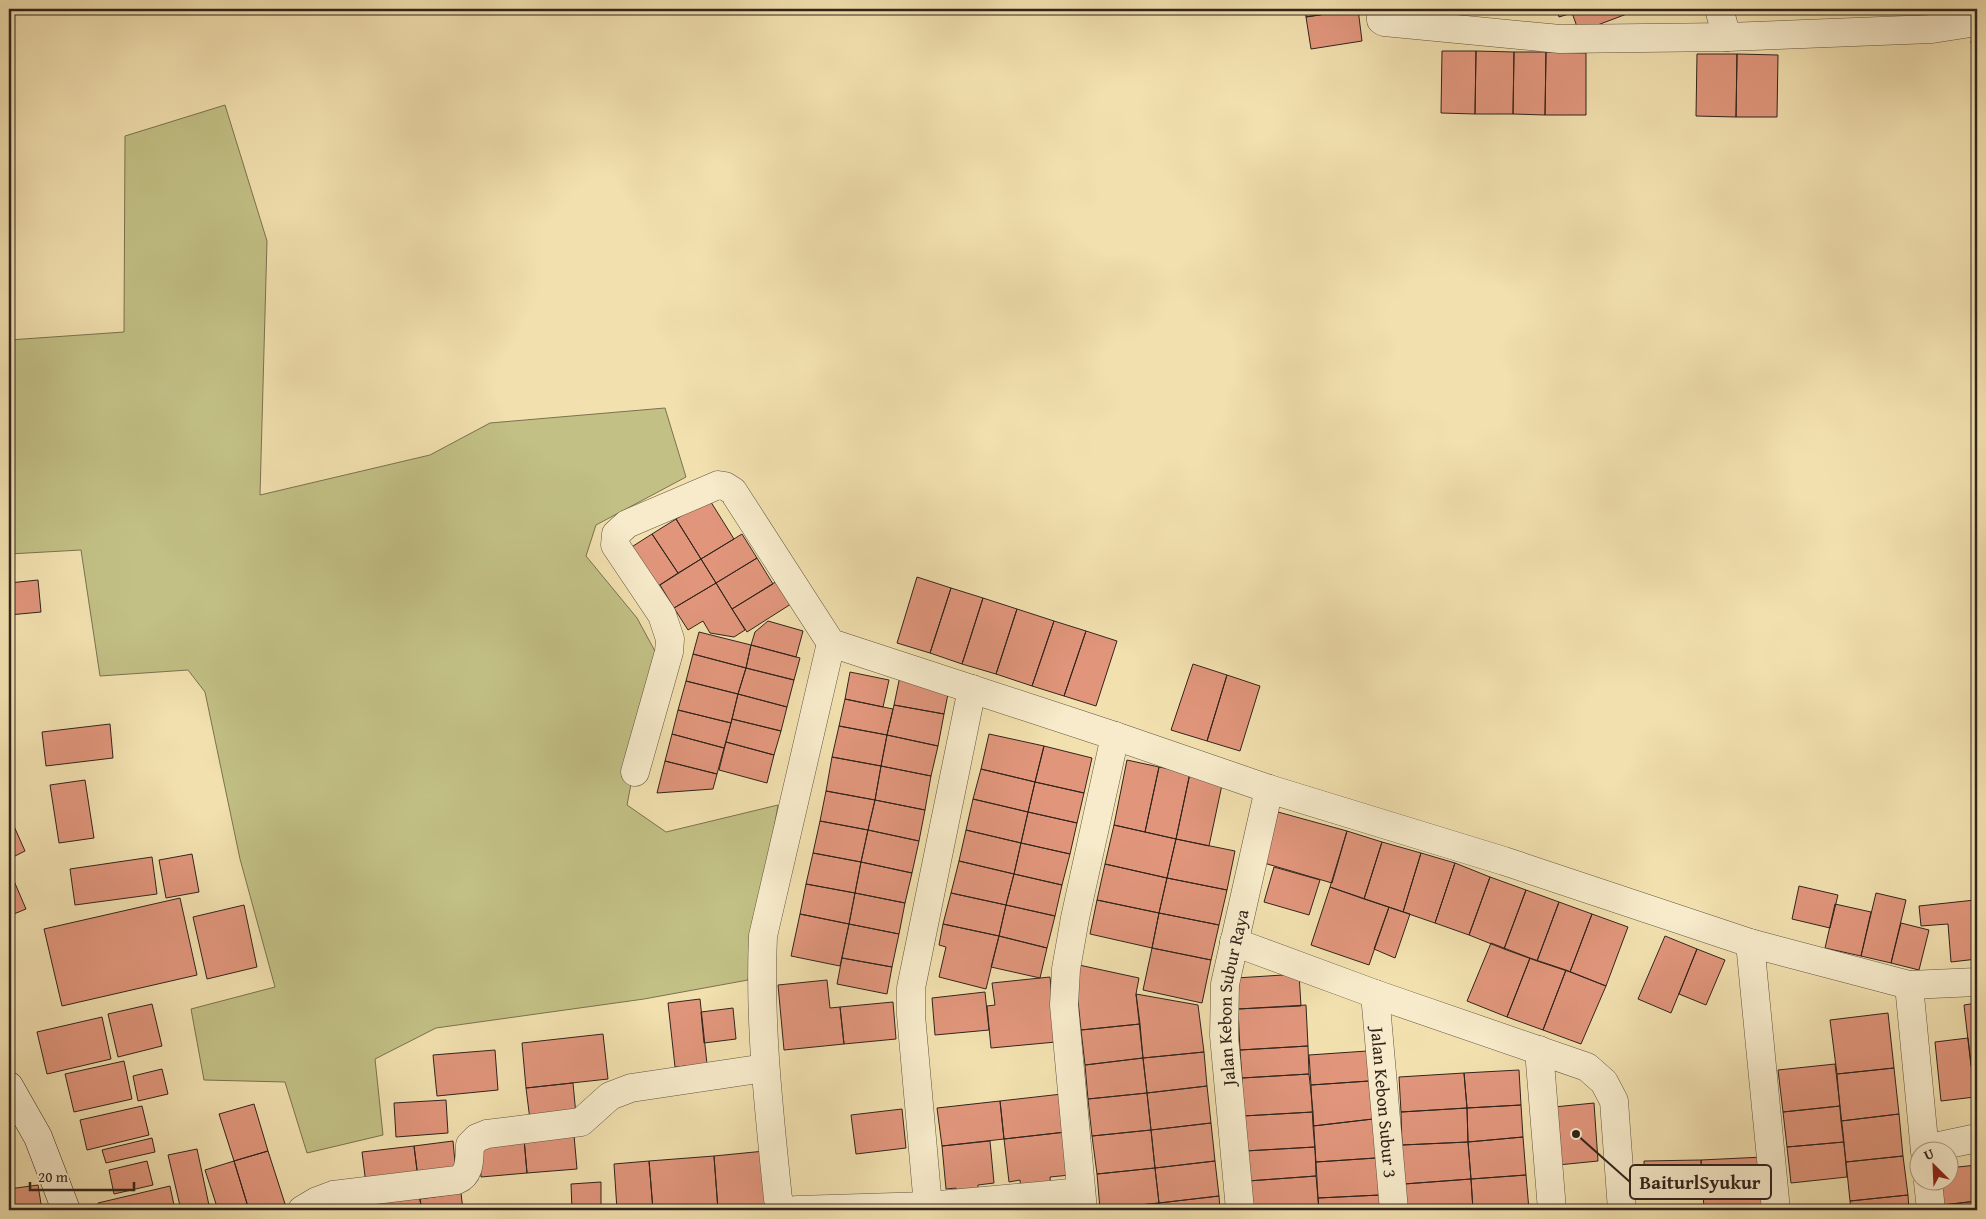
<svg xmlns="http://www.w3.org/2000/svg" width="1986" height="1219" font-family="'Gentium Book Plus',serif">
	<rect width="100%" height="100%" fill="#f2e0af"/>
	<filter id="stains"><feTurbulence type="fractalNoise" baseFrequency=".004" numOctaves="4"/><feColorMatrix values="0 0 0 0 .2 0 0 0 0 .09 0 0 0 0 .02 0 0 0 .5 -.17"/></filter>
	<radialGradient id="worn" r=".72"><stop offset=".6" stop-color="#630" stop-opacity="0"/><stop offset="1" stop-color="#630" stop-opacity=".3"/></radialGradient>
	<path fill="#c2c085" stroke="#7a7250" d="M225 105 267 241 260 495 430 455 490 423 665 408 686 477 596 525 586 556 637 618 656 653 627 805 666 832 778 805 748 980 644 999 436 1028 375 1059 383 1135 307 1153 285 1082 204 1080 191 1009 275 987 240 859 205 692 188 670 100 676 81 550 9 554V340L124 332 125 136Z"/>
	<path fill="#e1967c" stroke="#31241c" d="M1305 9H1358L1306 17Z
		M1358 9 1362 41 1311 49 1306 17Z
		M1556 9H1640L1579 32 1572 13 1559 17Z
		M1853 9H1889V10L1853 13Z
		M1977 40V86L1971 41Z
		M1442 51H1476L1475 114 1441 113Z
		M1476 51 1514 52 1513 114H1475Z
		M1514 52H1546L1545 115 1513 114Z
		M1546 52 1586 53V115H1545Z
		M1697 54H1737L1736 117 1696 116Z
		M1737 54 1778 55 1777 117H1736Z
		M709 499 734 539 701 559 676 519Z
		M676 519 701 559 678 573 652 534Z
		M652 534 678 573 655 588 630 548Z
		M742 534 757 558 716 583 701 559Z
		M757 558 773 584 732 609 716 583Z
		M701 559 716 583 674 608 660 585Z
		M917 577 951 588 930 653 897 643Z
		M38 580 41 612 9 615V583Z
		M777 581 791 604 747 632 732 609Z
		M716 583 745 630 734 637 710 633 703 621 688 630 674 608Z
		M951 588 983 598 962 664 930 653Z
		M983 598 1017 609 996 674 962 664Z
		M1017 609 1054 621 1032 686 996 674Z
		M768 621 803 631 796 657 751 645 755 632Z
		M1054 621 1086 631 1064 696 1032 686Z
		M1086 631 1117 641 1096 706 1064 696Z
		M699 632 751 645 746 668 693 654Z
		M751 645 800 658 794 680 746 668Z
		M693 654 746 668 738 694 686 681Z
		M1193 664 1227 675 1207 741 1171 730Z
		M746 668 794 680 787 707 738 694Z
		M850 672 889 680 883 707 845 699Z
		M1227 675 1260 686 1240 751 1207 741Z
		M900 676 948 694 944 714 894 705Z
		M686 681 738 694 731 723 678 710Z
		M738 694 787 707 781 731 732 719Z
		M845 699 893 709 887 735 839 726Z
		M894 705 944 714 938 746 887 735Z
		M678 710 731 723 724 748 672 734Z
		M732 719 781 731 774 755 726 742Z
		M110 724 113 758 46 766 42 732Z
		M839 726 887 735 881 766 832 757Z
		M672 734 724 748 717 774 665 761Z
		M989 734 1044 746 1035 782 981 769Z
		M887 735 938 746 931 776 881 766Z
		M726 742 774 755 767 783 719 770Z
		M1044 746 1092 758 1084 793 1035 782Z
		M832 757 881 766 875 800 826 791Z
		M1127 760 1159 767 1145 832 1114 825Z
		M665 761 717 774 713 789 657 793Z
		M881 766 931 776 925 810 875 800Z
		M1159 767 1190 773 1176 839 1145 832Z
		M981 769 1035 782 1028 812 973 799Z
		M1190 773 1223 780 1209 846 1176 839Z
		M85 780 94 838 59 843 50 785Z
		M1035 782 1084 793 1077 823 1028 812Z
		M826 791 875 800 868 830 820 821Z
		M973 799 1028 812 1021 843 966 830Z
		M875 800 925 810 919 841 868 830Z
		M1028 812 1077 823 1070 854 1021 843Z
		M1278 812 1347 831 1332 883 1264 863Z
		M820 821 868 830 861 862 813 853Z
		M13 824 25 851 9 859V826Z
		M1114 825 1176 839 1167 878 1105 864Z
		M868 830 919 841 912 873 861 862Z
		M966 830 1021 843 1014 874 959 861Z
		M1347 831 1382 842 1364 899 1330 887Z
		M1176 839 1235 851 1227 890 1167 878Z
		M1382 842 1421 853 1403 912 1364 899Z
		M1021 843 1070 854 1062 885 1014 874Z
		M813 853 861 862 855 893 806 884Z
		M1421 853 1455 863 1435 923 1403 912Z
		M192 854 199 892 166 898 159 860Z
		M152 857 157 894 75 905 70 869Z
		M959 861 1014 874 1006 905 951 893Z
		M861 862 912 873 905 903 855 893Z
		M1455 863 1490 877 1469 935 1435 923Z
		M1105 864 1167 878 1159 913 1097 900Z
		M1274 867 1320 880 1309 915 1264 902Z
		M1014 874 1062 885 1055 916 1006 905Z
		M1490 877 1526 890 1504 949 1469 935Z
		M1167 878 1227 890 1219 925 1159 913Z
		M14 881 26 909 9 916V884Z
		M806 884 855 893 849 924 800 914Z
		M1799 886 1838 895 1830 928 1792 919Z
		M1330 887 1389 907 1369 965 1311 945Z
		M1526 890 1559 902 1537 961 1504 949Z
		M1975 891H1977V921L1975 900Z
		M855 893 905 903 899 934 849 924Z
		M951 893 1006 905 999 936 943 924Z
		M1876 893 1906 900 1891 963 1861 956Z
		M180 898 197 975 62 1006 44 929Z
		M1097 900 1159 913 1152 948 1090 934Z
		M1975 900 1977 959 1951 962 1948 924 1921 926 1919 906Z
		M1559 902 1592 914 1570 972 1537 961Z
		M1835 904 1871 912 1861 956 1825 948Z
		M244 905 257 967 207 979 193 917Z
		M1006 905 1055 916 1047 948 999 936Z
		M1389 907 1410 914 1395 958 1374 949Z
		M1159 913 1219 925 1211 960 1152 948Z
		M800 914 849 924 840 966 791 956Z
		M1592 914 1628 927 1606 986 1570 972Z
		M1901 923 1929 930 1919 970 1891 963Z
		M849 924 899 934 892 967 842 958Z
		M943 924 999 936 986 989 939 977 946 947 939 945Z
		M999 936 1047 948 1040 978 991 967Z
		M1665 936 1697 949 1671 1013 1638 999Z
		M1491 943 1530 958 1507 1017 1467 1001Z
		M1152 948 1211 960 1202 1003 1143 990Z
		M1697 949 1725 960 1706 1005 1679 994Z
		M842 958 892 967 887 994 837 984Z
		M1530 958 1566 970 1543 1030 1507 1017Z
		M1079 965 1139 978 1136 994 1140 1024 1081 1030 1076 981Z
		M1566 970 1606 986 1581 1044 1543 1030Z
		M1299 974 1301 1006 1238 1009 1236 978Z
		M1050 977 1056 1042 991 1048 987 1006 995 1005 992 983Z
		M827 980 830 1008 840 1007 844 1044 784 1050 778 985Z
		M985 992 989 1030 935 1035 932 998Z
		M1136 994 1198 1005 1204 1052 1143 1058Z
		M700 999 707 1064 675 1067 668 1003Z
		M893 1002 896 1039 844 1044 840 1007Z
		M1977 1003V1065L1971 1066 1964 1005Z
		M152 1004 162 1046 118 1057 108 1014Z
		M1306 1005 1308 1046 1240 1050 1238 1009Z
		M733 1008 736 1039 704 1043 701 1012Z
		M1888 1013 1894 1068 1837 1074 1830 1020Z
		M102 1017 111 1059 47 1074 37 1032Z
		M1140 1024 1143 1058 1085 1065 1081 1030Z
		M603 1034 608 1079 526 1088 522 1043Z
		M1968 1038 1975 1097 1941 1101 1935 1042Z
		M1308 1046 1309 1074 1242 1078 1240 1050Z
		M495 1050 498 1090 437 1096 433 1055Z
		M1367 1051 1369 1081 1311 1085 1309 1055Z
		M1204 1052 1207 1086 1147 1093 1143 1058Z
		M1143 1058 1147 1093 1088 1099 1085 1065Z
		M124 1061 132 1099 74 1112 65 1074Z
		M1835 1064 1840 1106 1783 1112 1778 1070Z
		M1894 1068 1899 1114 1841 1121 1837 1074Z
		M162 1069 168 1094 138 1101 133 1076Z
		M1519 1070 1521 1105 1467 1108 1464 1073Z
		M1464 1073 1467 1108 1401 1112 1399 1077Z
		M1309 1074 1313 1112 1243 1116 1242 1078Z
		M1369 1081 1373 1119 1313 1126 1311 1085Z
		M573 1083 576 1115 530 1120 526 1088Z
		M1207 1086 1211 1123 1151 1130 1147 1093Z
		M1147 1093 1151 1130 1092 1136 1088 1099Z
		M1062 1094 1066 1132 1004 1139 1000 1101Z
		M446 1100 448 1133 396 1137 394 1103Z
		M1000 1101 1004 1139 942 1146 937 1108Z
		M1594 1103 1598 1161 1558 1165 1554 1107Z
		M254 1104 268 1151 234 1161 219 1114Z
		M1521 1105 1523 1137 1468 1142 1467 1108Z
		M142 1106 149 1135 87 1150 80 1120Z
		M1840 1106 1844 1142 1787 1147 1783 1112Z
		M1467 1108 1468 1142 1402 1145 1401 1112Z
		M902 1109 906 1148 856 1154 851 1115Z
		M1313 1112 1315 1147 1245 1151 1243 1116Z
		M1899 1114 1903 1156 1846 1162 1841 1121Z
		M1373 1119 1376 1158 1316 1162 1313 1126Z
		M1211 1123 1215 1161 1155 1168 1151 1130Z
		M1151 1130 1155 1168 1097 1174 1092 1136Z
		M1066 1132 1070 1175 1050 1177 1051 1188 1021 1191 1020 1180 1009 1182 1004 1139Z
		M574 1135 577 1169 527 1173 524 1139Z
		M1523 1137 1526 1175 1471 1179 1468 1142Z
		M152 1138 155 1152 106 1163 102 1150Z
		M524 1139 527 1173 481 1177 479 1143Z
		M453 1141 456 1173 418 1178 414 1146Z
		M990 1141 994 1183 978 1185V1194L957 1196 956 1188 946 1189 942 1146Z
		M1468 1142 1471 1179 1404 1184 1402 1145Z
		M1844 1142 1847 1177 1791 1183 1787 1147Z
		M414 1146 418 1178 366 1184 362 1152Z
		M1315 1147 1316 1176 1248 1181 1245 1151Z
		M197 1149 210 1210H181L168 1155Z
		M268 1151 287 1210H249L234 1161Z
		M765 1151 769 1210H718L714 1156Z
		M714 1156 718 1210H653L649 1161Z
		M1903 1156 1908 1195 1850 1201 1846 1162Z
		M1763 1157 1765 1189 1703 1192 1701 1160Z
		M1376 1158 1380 1195 1318 1198 1316 1162Z
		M1701 1160 1703 1192 1644 1193V1161Z
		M147 1161 153 1185 114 1194 109 1170Z
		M234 1161 249 1210H218L205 1170Z
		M649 1161 653 1210H617L614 1164Z
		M1215 1161 1219 1196 1159 1203 1155 1168Z
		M1977 1165V1201L1943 1205 1941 1182H1948V1168Z
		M1155 1168 1159 1203 1100 1209 1097 1174Z
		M1526 1175 1529 1210H1473L1471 1179Z
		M1316 1176 1319 1210H1251L1248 1181Z
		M1471 1179 1473 1210H1406L1404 1184Z
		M601 1182V1210H572L571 1184Z
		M38 1185 42 1210H12L9 1189Z
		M170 1186 175 1210H99L98 1203Z
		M1765 1189 1766 1210H1704L1703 1192Z
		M461 1193 463 1210H422L420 1199Z
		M1380 1195 1381 1210H1319L1318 1198Z
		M1908 1195 1909 1210H1851L1850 1201Z
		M419 1196 422 1210H367L366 1203Z
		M1219 1196 1220 1210H1159V1203Z
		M1977 1201V1210H1944L1943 1205Z
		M1159 1203V1210H1100V1209Z"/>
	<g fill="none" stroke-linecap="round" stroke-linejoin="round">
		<g stroke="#615341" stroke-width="29">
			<g id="street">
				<path d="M1380 9 1381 20 1384 22 1560 39 1727 37 1932 29 1977 22"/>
				<path d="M1719 9 1727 37"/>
				<path d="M635 772 669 652 670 639 662 615 615 545 616 534 627 524 718 485 725 486 733 491 831 643 1115 736 1269 789 1504 861 1750 943 1776 1210"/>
				<path d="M1234 942 1375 994 1587 1067 1604 1082 1614 1101 1622 1210"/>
				<path d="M1750 943 1909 985 1925 1152"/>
				<path d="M1909 985 1977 982"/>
				<path id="s1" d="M1375 994 1394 1210"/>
				<path d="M1539 1050 1552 1210"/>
				<path d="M1925 1149 1977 1138"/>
				<path d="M1928 1182 1931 1210"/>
				<path d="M928 1206 911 1015V988L972 689"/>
				<path d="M302 1210 317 1201 333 1195 457 1180C471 1174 469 1159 470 1145L477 1138 487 1134 581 1122 610 1096 631 1088 765 1068"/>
				<path d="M788 1210 782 1207 778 1199C769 1111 759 1024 763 936L831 643"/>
				<path d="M797 1210 928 1206 1081 1192"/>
				<path d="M1083 1210 1064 1005 1066 969 1075 918 1115 736"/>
				<path id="s2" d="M1240 1210 1224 1036 1225 984 1269 789"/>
			</g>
		</g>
		<g stroke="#31241c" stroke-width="29">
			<path id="secondary" d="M9 1086 38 1137 66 1210"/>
		</g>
		<use href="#street" stroke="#f7ebcb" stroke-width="28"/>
		<use href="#secondary" stroke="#f7ebcb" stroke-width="28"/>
	</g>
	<g text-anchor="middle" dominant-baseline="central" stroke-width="4" stroke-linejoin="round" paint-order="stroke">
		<g font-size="18" fill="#31241c" stroke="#f7ebcb">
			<text stroke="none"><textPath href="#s2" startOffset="214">Jalan Kebon Subur Raya</textPath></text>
			<text stroke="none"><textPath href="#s1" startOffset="109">Jalan Kebon Subur 3</textPath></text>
		</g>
	</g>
	<path fill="none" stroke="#31241c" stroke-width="2" d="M1576 1134L1630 1182"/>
	<circle fill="#31241c" stroke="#f7ebcb" stroke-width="2" cx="1576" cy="1134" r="5"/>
	<rect fill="#f7ebcb" stroke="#31241c" stroke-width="2" x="1630" y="1165" width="141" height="34" rx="5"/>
	<g font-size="19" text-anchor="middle" font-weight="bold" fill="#31241c">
		<text x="1700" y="1189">BaiturlSyukur</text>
	</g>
	<rect width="1986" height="1219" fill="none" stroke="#f2e0af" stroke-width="30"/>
	<rect x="10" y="10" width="1966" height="1199" fill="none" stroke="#31241c" stroke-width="2.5"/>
	<rect x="15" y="15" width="1956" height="1189" fill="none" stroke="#31241c"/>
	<g transform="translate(1934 1166) rotate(336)"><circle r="24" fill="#f7ebcb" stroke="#a89b85"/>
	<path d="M0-4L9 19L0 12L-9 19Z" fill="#8f2418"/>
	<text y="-8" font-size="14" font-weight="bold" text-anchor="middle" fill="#31241c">U</text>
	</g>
	<path d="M30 1182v8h104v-8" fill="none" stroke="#31241c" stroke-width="2.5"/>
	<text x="38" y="1182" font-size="15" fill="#31241c" stroke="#f7ebcb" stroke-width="4" paint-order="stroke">20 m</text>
	<rect width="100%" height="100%" filter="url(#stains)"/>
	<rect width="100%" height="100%" fill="url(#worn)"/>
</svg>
